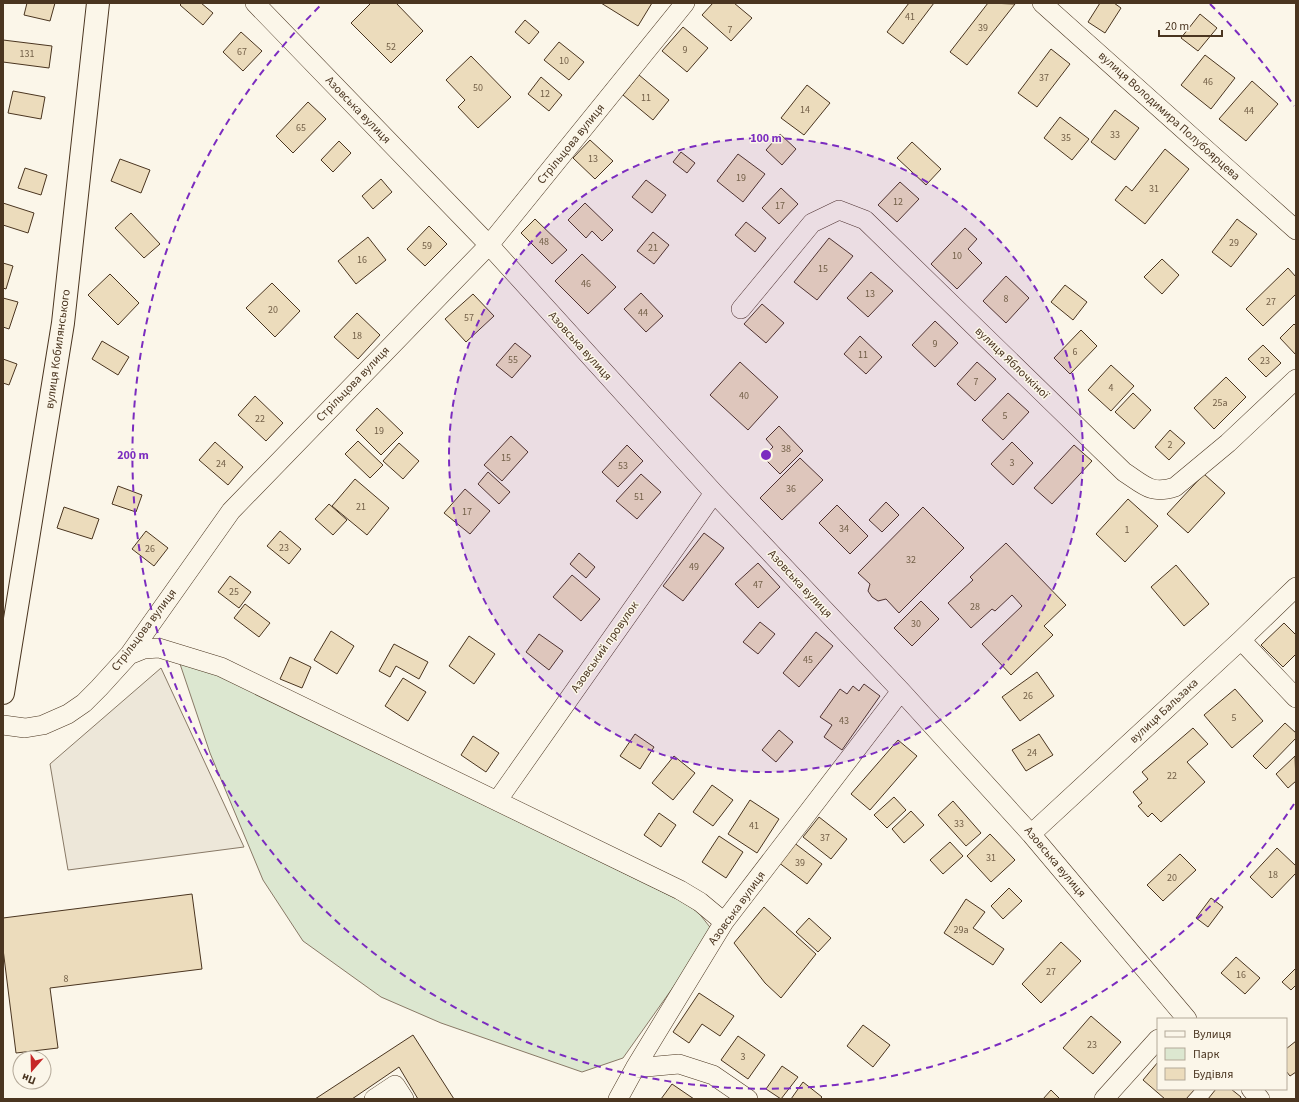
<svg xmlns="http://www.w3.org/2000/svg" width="1299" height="1102" font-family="'Source Sans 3',sans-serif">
	<rect width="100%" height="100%" fill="#fbf6e9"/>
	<path fill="#dce7d0" stroke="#887966" d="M177 655 677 899 698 912 713 931 623 1058 582 1072 441 1023 381 997 303 941 263 880 210 753Z"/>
	<path fill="#ede7d9" stroke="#887966" d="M161 668 244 847 68 870 50 764Z"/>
	<path fill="#ecdcbc" stroke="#4a3520" d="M27 3H55L50 21 24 15Z
		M182 3H201L213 13 203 25 180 5Z
		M371 3H396L423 31 391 63 351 23Z
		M601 3H652L638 26Z
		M713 3H734L752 18 731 41 702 15Z
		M909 3H934L903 44 887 32Z
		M988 3 1015 4 967 65 950 52Z
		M1100 3H1114L1121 8 1105 33 1088 22Z
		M1200 14 1217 28 1198 51 1181 38Z
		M525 20 539 32 529 44 515 32Z
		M683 27 708 48 687 72 662 51Z
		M241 32 262 51 243 71 223 52Z
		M3 40 52 46 49 68 3 62Z
		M559 42 584 62 569 80 544 60Z
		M1051 49 1070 64 1037 107 1018 93Z
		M1205 55 1235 78 1211 109 1181 85Z
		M471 56 511 97 478 128 458 107 465 100 446 80Z
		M639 75 669 100 653 120 623 95Z
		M541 77 562 95 549 111 528 94Z
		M1252 81 1278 104 1246 141 1219 119Z
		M807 85 830 103 804 135 781 118Z
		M13 91 45 97 41 119 8 113Z
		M308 102 326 119 293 153 276 136Z
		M1115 110 1139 128 1115 160 1091 142Z
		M1060 117 1089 139 1072 160 1044 138Z
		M780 134 796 149 782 165 766 150Z
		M590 140 613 161 595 179 573 158Z
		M339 141 351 153 333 172 321 160Z
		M912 142 941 169 926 185 897 158Z
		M1165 149 1189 169 1145 224 1115 200 1126 186 1132 191Z
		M681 152 695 163 687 173 673 162Z
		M738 154 765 174 743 202 717 181Z
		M120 159 150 170 141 193 111 181Z
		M25 168 47 175 41 195 18 188Z
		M381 179 392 192 373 209 362 196Z
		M646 180 666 195 652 213 632 197Z
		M900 182 919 199 897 222 878 205Z
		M781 188 798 204 779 224 762 208Z
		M3 203 34 213 28 233 3 225Z
		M585 203 613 230 602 241 592 231 586 238 568 220Z
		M131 213 160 244 144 258 115 228Z
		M535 219 567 250 552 264 521 233Z
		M1237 219 1257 234 1231 267 1212 252Z
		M746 222 766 238 755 252 735 235Z
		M429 226 447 244 425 266 407 249Z
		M965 228 977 239 968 249 982 263 957 289 931 264Z
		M653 232 669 245 654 264 637 251Z
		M368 237 386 260 356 284 338 261Z
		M829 238 853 256 817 300 794 282Z
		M582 254 616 287 588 314 555 281Z
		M1162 259 1179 275 1162 294 1144 277Z
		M3 263 13 266 6 289 3 288Z
		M1288 268 1296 277V294L1263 326 1246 309Z
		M871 272 893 291 868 317 847 298Z
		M110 274 139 303 118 325 88 295Z
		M1006 276 1029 298 1006 323 983 301Z
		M272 283 300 311 275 337 246 308Z
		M1065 285 1087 302 1073 320 1051 302Z
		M641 293 663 316 646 332 624 309Z
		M473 294 494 316 466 342 445 319Z
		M3 298 18 302 9 329 3 327Z
		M762 304 784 323 766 343 744 324Z
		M357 313 380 335 358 359 334 337Z
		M935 321 958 343 935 367 912 345Z
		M1294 324 1296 326V355L1280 338Z
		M1081 330 1097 346 1070 374 1054 358Z
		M860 336 882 357 866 374 844 354Z
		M102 341 129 357 118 375 92 359Z
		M515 343 531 356 512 378 496 365Z
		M1263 345 1281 363 1266 377 1248 359Z
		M3 359 17 364 9 385 3 383Z
		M740 362 778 397 748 430 710 395Z
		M977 362 996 379 975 401 957 384Z
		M1111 365 1134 386 1111 411 1088 390Z
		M1226 377 1246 397 1214 429 1194 408Z
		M1008 393 1029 412 1003 440 982 420Z
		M1133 393 1151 410 1134 429 1115 412Z
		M255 396 283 423 266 441 238 415Z
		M377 408 403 433 381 455 356 430Z
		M779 426 803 451 780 474 763 457 773 447 766 439Z
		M1170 430 1185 443 1169 460 1155 447Z
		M511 436 528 452 502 481 484 465Z
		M358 441 383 465 370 478 345 454Z
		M215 442 243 467 228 485 199 460Z
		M1012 442 1033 463 1013 485 991 464Z
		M399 443 419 461 403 479 383 461Z
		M627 445 643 461 618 487 602 472Z
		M1074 445 1092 461 1052 504 1034 488Z
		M800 458 823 480 782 520 760 498Z
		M488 472 510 492 499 504 478 484Z
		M641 474 661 492 637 519 616 501Z
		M1204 474 1225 493 1188 533 1167 514Z
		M355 479 389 508 367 535 332 506Z
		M118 486 142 495 136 512 112 504Z
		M465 489 490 511 470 534 444 513Z
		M1128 499 1158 526 1125 562 1096 534Z
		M886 502 899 515 882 532 869 520Z
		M329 504 347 520 333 535 315 519Z
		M837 505 868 536 850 554 819 523Z
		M64 507 99 519 92 539 57 528Z
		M923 507 964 548 899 613 886 599 878 601 872 597 868 591 870 584 858 573Z
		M146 531 168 548 154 566 132 549Z
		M280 531 301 549 289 564 267 546Z
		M704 533 724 548 683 601 663 586Z
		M1006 543 1066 605 1044 626 1053 635 1011 675 982 644 1022 606 1012 595 995 611 992 609 971 628 948 603 973 580 970 577Z
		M579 553 595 567 586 578 570 564Z
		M758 563 780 587 758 608 735 584Z
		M1176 565 1209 604 1184 626 1151 587Z
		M572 575 600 599 581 621 553 597Z
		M230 576 251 592 239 608 218 592Z
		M921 601 939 619 912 646 894 628Z
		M245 604 270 623 259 637 234 618Z
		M760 622 775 634 758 654 743 642Z
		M1284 623 1296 635V654L1283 667 1261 645Z
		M331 631 354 646 337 674 314 660Z
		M816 632 833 646 799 687 783 673Z
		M539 634 563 651 549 670 526 652Z
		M469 636 495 654 474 684 449 666Z
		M394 644 428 662 419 679 396 666 390 677 379 671Z
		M290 657 311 667 302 688 280 679Z
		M1037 672 1054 696 1020 721 1002 697Z
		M403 678 426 692 408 721 385 706Z
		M864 684 880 696 842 750 824 737 832 725 820 717 840 689 847 694 853 686 859 691Z
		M1235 689 1263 721 1232 748 1204 715Z
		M1285 723 1296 733V738L1266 769 1253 756Z
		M1193 728 1208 744 1187 762 1205 782 1161 822 1152 813 1148 817 1138 806 1142 803 1133 792 1148 779 1142 772Z
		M779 730 793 742 776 762 762 750Z
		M635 734 654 747 640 769 620 756Z
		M1039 734 1053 755 1026 771 1012 750Z
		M473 736 499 753 486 772 461 755Z
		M898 740 917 756 870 810 851 794Z
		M674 756 695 773 673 800 652 783Z
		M1295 756 1296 781 1288 788 1276 774Z
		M712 785 733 800 713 826 693 812Z
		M894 797 906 810 887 828 874 815Z
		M750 800 779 819 757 853 728 834Z
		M953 801 981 833 966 846 938 815Z
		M911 811 924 825 904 843 892 829Z
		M659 813 676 825 661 847 644 835Z
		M819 817 847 839 831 859 803 837Z
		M990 834 1015 860 991 882 967 856Z
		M719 836 743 852 726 878 702 862Z
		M793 842 822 864 807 884 778 862Z
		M950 842 963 856 943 874 930 860Z
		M1277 848 1296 866V873L1272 898 1250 877Z
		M1180 854 1196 870 1163 901 1147 885Z
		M1009 888 1022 901 1003 919 991 906Z
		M192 894 202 969 50 988 58 1048 16 1053 3 949V918Z
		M1211 898 1223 907 1208 927 1196 918Z
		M966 899 985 912 973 928 1004 949 993 965 944 933Z
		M764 907 816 954 781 998 765 983 734 943Z
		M809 918 831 938 818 952 796 932Z
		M1061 942 1081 961 1041 1003 1022 984Z
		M1236 957 1260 978 1245 994 1221 973Z
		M1296 968V985L1291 990 1282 982Z
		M699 993 734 1016 720 1036 702 1024 689 1043 673 1032Z
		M1091 1016 1121 1042 1093 1074 1063 1048Z
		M863 1025 890 1045 873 1067 847 1046Z
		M413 1035 454 1099H418L399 1067 352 1099H315Z
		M738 1036 765 1055 748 1079 721 1060Z
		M1296 1041V1072L1290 1076 1286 1071V1049Z
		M1158 1062V1089H1195L1186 1099H1165L1143 1080Z
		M782 1066 798 1077 781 1099 766 1089Z
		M803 1082 822 1097 820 1099H791Z
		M672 1084 694 1099H661Z
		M1216 1089H1231L1241 1097 1240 1099H1208Z
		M1051 1090 1060 1099H1043Z"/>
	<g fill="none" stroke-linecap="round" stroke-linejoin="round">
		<g stroke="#4a3520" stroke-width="20">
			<path id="street" d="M255 3 489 245 714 493 901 691 1031 834 1187 1019
				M1042 3 1296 230
				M741 309 812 223 839 210 865 220 1124 472C1144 485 1151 495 1175 487L1228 443 1296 379
				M1241 640 1296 698
				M129 655 144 649 159 648 221 667 680 890 700 902 724 922
				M3 725 25 728 43 725 68 714 84 703 99 688 129 655 231 511 489 245 685 3
				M497 801 714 493
				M1031 834 1241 640 1296 587
				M635 1068 679 1064 713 1075 748 1099
				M1251 1089 1260 1099
				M374 1099 395 1085 404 1099
				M618 1099 635 1068 724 922 901 691
				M1104 1099 1158 1039"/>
		</g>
		<g stroke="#4a3520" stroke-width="24">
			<path id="secondary" d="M3 693 63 323 98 3"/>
		</g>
		<use href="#street" stroke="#fbf6e9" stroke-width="19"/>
		<use href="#secondary" stroke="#fbf6e9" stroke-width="22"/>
	</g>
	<circle cx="766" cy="455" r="317" fill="#7b2cbf" fill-opacity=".12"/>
	<g fill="none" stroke="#7b2cbf" stroke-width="2" stroke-dasharray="7 5">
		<circle cx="766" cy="455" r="317"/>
		<path d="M1294 804A633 633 0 1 1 322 4M1210 4A633 633 0 0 1 1294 106"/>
	</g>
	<g text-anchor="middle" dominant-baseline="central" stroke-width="3" stroke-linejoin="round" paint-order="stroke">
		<g font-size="10" fill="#725f47">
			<text x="910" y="17">41</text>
			<text x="983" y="28">39</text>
			<text x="730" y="30">7</text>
			<text x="391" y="47">52</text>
			<text x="685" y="50">9</text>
			<text x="242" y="52">67</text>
			<text x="27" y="54">131</text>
			<text x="564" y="61">10</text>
			<text x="1044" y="78">37</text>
			<text x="1208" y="82">46</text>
			<text x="478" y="88">50</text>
			<text x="545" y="94">12</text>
			<text x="646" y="98">11</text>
			<text x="805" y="110">14</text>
			<text x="1249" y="111">44</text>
			<text x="301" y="128">65</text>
			<text x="1115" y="135">33</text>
			<text x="1066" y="138">35</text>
			<text x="593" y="159">13</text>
			<text x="741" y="178">19</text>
			<text x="1154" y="189">31</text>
			<text x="898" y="202">12</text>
			<text x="780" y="206">17</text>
			<text x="544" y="242">48</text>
			<text x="1234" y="243">29</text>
			<text x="427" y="246">59</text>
			<text x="653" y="248">21</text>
			<text x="957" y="256">10</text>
			<text x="362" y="260">16</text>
			<text x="823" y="269">15</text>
			<text x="586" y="284">46</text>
			<text x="870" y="294">13</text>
			<text x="1006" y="299">8</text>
			<text x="1271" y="302">27</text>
			<text x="273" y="310">20</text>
			<text x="643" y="313">44</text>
			<text x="469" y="318">57</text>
			<text x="357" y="336">18</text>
			<text x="935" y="344">9</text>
			<text x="1075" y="352">6</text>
			<text x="863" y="355">11</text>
			<text x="513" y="360">55</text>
			<text x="1265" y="361">23</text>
			<text x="976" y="382">7</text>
			<text x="1111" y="388">4</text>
			<text x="744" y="396">40</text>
			<text x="1220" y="403">25а</text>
			<text x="1005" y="416">5</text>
			<text x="260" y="419">22</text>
			<text x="379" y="431">19</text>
			<text x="1170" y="445">2</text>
			<text x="786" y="449">38</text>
			<text x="506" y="458">15</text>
			<text x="1012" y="463">3</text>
			<text x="221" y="464">24</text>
			<text x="623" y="466">53</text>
			<text x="791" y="489">36</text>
			<text x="639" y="497">51</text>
			<text x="361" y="507">21</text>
			<text x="467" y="512">17</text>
			<text x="844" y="529">34</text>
			<text x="1127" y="530">1</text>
			<text x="284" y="548">23</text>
			<text x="150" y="549">26</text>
			<text x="911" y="560">32</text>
			<text x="694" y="567">49</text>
			<text x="758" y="585">47</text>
			<text x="234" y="592">25</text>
			<text x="975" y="607">28</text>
			<text x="916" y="624">30</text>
			<text x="808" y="660">45</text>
			<text x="1028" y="696">26</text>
			<text x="1234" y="718">5</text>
			<text x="844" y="721">43</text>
			<text x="1032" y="753">24</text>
			<text x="1172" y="776">22</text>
			<text x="959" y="824">33</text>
			<text x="754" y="826">41</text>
			<text x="825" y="838">37</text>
			<text x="991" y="858">31</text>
			<text x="800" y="863">39</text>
			<text x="1273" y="875">18</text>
			<text x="1172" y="878">20</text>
			<text x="961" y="930">29а</text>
			<text x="1051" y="972">27</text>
			<text x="1241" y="975">16</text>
			<text x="66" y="979">8</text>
			<text x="1092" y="1045">23</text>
			<text x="743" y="1057">3</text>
		</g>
		<g font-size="12" fill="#4a3520" stroke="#fbf6e9">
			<text transform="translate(358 110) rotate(46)">Азовська вулиця</text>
			<text transform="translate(1169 116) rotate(42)">вулиця Володимира Полубоярцева</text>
			<text transform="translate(571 144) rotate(-51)">Стрільцова вулиця</text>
			<text transform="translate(580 346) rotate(48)">Азовська вулиця</text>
			<text transform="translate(58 349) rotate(-82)">вулиця Кобилянського</text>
			<text transform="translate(1012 363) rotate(44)">вулиця Яблочкіної</text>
			<text transform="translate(353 384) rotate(-46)">Стрільцова вулиця</text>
			<text transform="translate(800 584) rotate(47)">Азовська вулиця</text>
			<text transform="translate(144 630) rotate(-53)">Стрільцова вулиця</text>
			<text transform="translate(605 647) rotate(-55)">Азовський провулок</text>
			<text transform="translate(1164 711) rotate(-43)">вулиця Бальзака</text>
			<text transform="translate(1055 862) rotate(50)">Азовська вулиця</text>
			<text transform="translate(737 908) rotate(-54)">Азовська вулиця</text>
		</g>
	</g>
	<circle cx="766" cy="455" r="6" fill="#7b2cbf" stroke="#fbf6e9" stroke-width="2"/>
	<g font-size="12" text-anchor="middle" font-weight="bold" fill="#7b2cbf" stroke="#fbf6e9" stroke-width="3" stroke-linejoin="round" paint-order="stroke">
		<text x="766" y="142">100 m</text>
		<text x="133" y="459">200 m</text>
	</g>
	<rect width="1299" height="1102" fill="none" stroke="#4a3520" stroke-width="8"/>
	<rect x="1157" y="1018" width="130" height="72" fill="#fbf6e9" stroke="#b4a999"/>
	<rect x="1165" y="1031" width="20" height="6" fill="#fbf6e9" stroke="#b4a999"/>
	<text x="1193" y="1038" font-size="12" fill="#4a3520">Вулиця</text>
	<rect x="1165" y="1048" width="20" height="12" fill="#dce7d0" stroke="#b4a999"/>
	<text x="1193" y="1058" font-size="12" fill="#4a3520">Парк</text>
	<rect x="1165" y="1068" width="20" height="12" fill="#ecdcbc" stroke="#b4a999"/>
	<text x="1193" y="1078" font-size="12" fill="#4a3520">Будівля</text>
	<g transform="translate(32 1070) rotate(200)"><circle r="19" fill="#fbf6e9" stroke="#b4a999"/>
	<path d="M0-3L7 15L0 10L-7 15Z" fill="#c62828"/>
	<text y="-6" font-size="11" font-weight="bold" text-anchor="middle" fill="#4a3520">Пн</text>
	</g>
	<path d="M1159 30v6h63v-6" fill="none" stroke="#4a3520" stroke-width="2"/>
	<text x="1165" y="30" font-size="12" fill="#4a3520" stroke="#fbf6e9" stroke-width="3" paint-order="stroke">20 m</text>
</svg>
